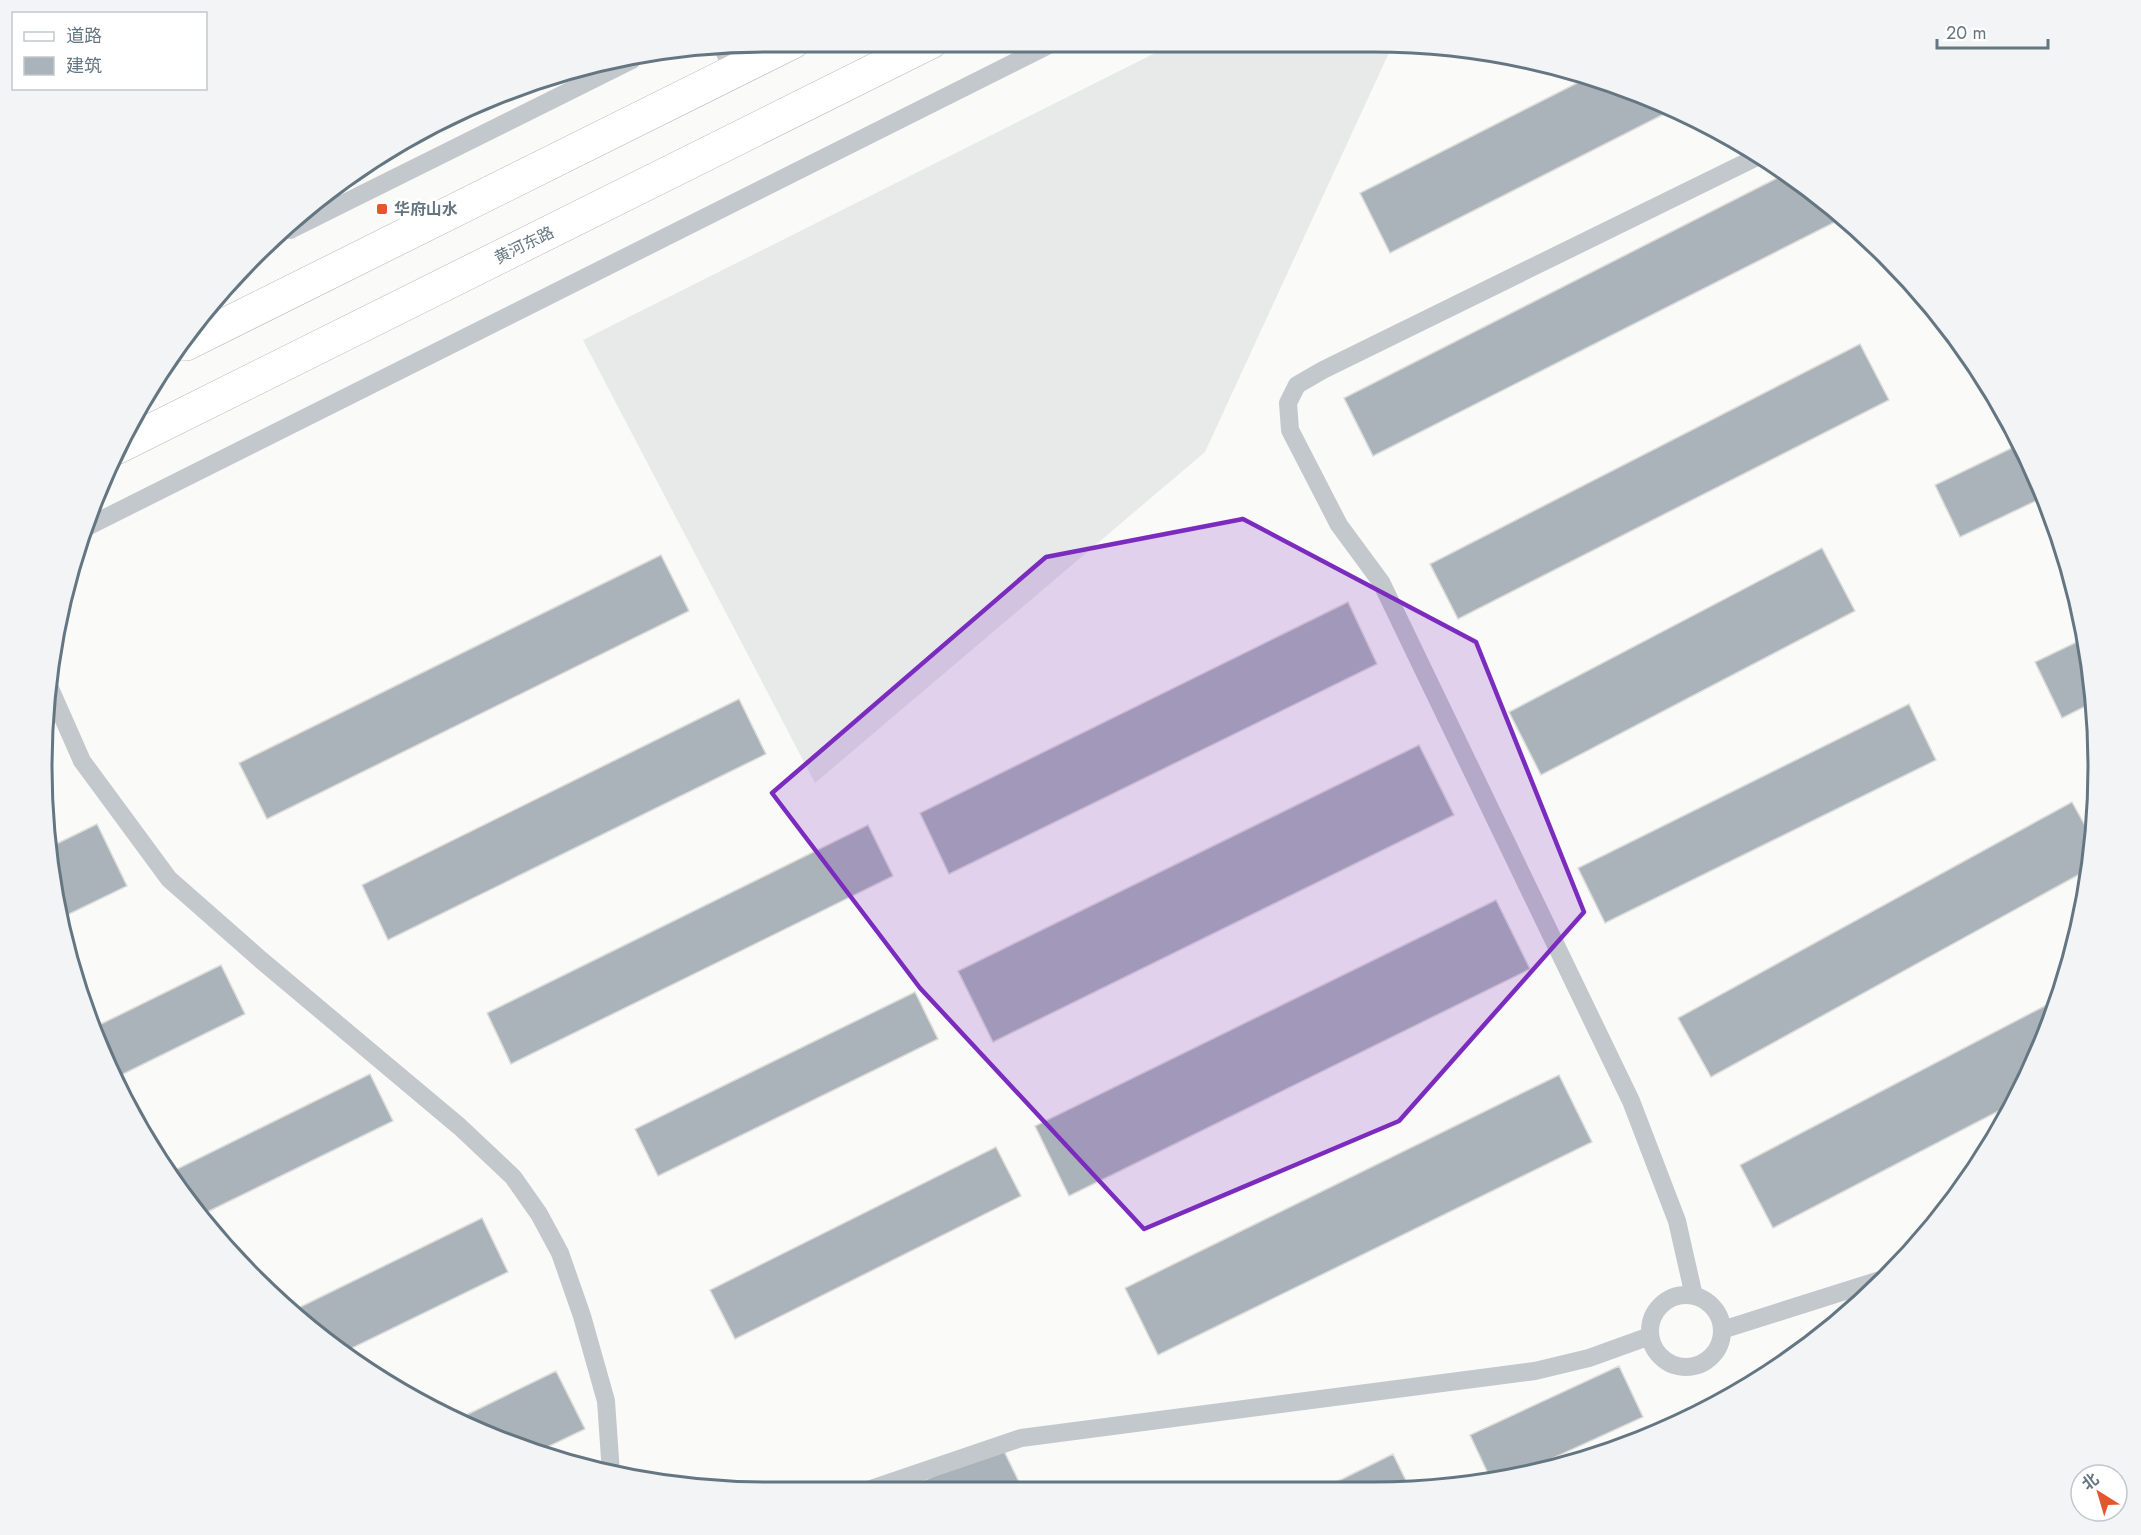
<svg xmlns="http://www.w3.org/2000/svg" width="2141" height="1535" font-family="Jost,'Noto Sans SC',sans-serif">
	<rect width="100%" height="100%" fill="#fafaf8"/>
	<path fill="#e8e9e9" d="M1177 42H1374L1393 44 1205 452 815 783 583 340Z"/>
	<path fill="#aab3b9" stroke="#dcdcda" stroke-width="1.5" d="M1587 78 1651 97 1674 109 1390 253 1360 193Z
		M1785 174 1845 217 1373 456 1344 398Z
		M1860 344 1889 400 1458 619 1430 564Z
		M2020 444 2044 497 1960 537 1935 485Z
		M1822 548 1855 611 1541 775 1509 712Z
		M661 555 689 611 267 819 239 763Z
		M1348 602 1377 664 949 874 920 813Z
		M2085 638 2093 673 2094 702 2062 718 2035 662Z
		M739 699 766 754 388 940 362 885Z
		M1909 704 1936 760 1605 923 1578 868Z
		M1419 745 1454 815 993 1042 958 971Z
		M2072 802 2093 840 2089 869 1711 1077 1678 1018Z
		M97 824 127 886 63 917 48 862V848Z
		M868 825 893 876 511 1064 487 1013Z
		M1496 900 1530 969 1069 1196 1035 1126Z
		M221 965 245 1014 115 1078 97 1045 93 1028Z
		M915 992 938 1039 658 1176 635 1129Z
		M2058 999 2024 1089 2016 1102 1773 1228 1740 1165Z
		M370 1074 393 1121 199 1216 167 1174Z
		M1559 1075 1592 1142 1158 1355 1125 1288Z
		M996 1147 1021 1196 735 1339 710 1290Z
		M482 1218 508 1272 342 1353 326 1343 292 1311Z
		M1619 1366 1643 1417 1507 1479 1492 1482 1470 1435Z
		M556 1371 585 1429 537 1452 454 1421Z
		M1000 1443 1023 1490H905Z
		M1393 1454 1409 1487 1324 1488Z"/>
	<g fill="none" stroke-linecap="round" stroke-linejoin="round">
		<g stroke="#b5babe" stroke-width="34">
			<path id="primary" d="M186 344 793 42
				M116 448 931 42"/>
		</g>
		<path stroke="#c3c8cc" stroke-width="18" d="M723 48 733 72
			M290 230 632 60
			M83 529 1055 42
			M48 684 82 761 169 879 261 960 460 1127 513 1177 539 1214 560 1253 582 1316 606 1401 611 1473
			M1650 1331a36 36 0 1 1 72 0a36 36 0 1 1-72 0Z
			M1694 1296 1677 1221 1631 1101 1381 582 1339 525 1290 430 1288 403 1297 385 1323 370 1759 156
			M1722 1330 1883 1279
			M865 1491 1021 1438 1535 1371 1589 1358 1650 1336"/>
		<use href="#primary" stroke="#fff" stroke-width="33"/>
	</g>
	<path fill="#7b2cbf" fill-opacity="0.2" stroke="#7b2cbf" stroke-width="4.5" stroke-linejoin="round" d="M1243 519 1476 642 1584 912 1399 1121 1144 1229 920 988 772 793 1046 557Z"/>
	<rect fill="#e4572e" stroke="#fff" stroke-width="2" x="376" y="203" width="12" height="12" rx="3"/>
	<g text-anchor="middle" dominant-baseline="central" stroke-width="6" stroke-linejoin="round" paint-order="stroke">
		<g font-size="16" font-weight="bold" fill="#657683" stroke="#fff" text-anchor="start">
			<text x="394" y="209">华府山水</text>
		</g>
		<g font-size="16" fill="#657683" stroke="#fff">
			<text transform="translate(524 245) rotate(-26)">黄河东路</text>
		</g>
	</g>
	<path d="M0 0H2141V1535H0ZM767 52H1373A715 715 0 0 1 2088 767V767A715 715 0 0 1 1373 1482H767A715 715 0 0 1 52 767V767A715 715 0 0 1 767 52Z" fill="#f3f4f5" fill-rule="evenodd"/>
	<path fill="none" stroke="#657683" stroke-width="3" d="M767 52H1373A715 715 0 0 1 2088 767V767A715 715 0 0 1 1373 1482H767A715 715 0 0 1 52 767V767A715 715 0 0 1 767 52Z"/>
	<rect x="12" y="12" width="195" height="78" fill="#ffffff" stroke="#c1c8cd" stroke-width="1.5"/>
	<rect x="24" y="32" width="30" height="9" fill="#ffffff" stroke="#c1c8cd" stroke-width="1.5"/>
	<text x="66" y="42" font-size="18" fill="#657683">道路</text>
	<rect x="24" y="57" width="30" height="18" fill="#aab3b9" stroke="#c1c8cd" stroke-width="1.5"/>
	<text x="66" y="72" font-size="18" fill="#657683">建筑</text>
	<g transform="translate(2099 1493) rotate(323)"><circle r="28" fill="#ffffff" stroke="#c1c8cd" stroke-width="1.5"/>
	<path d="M0-4.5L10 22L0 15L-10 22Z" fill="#e4572e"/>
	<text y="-9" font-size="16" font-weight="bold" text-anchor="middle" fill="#657683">北</text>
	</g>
	<path d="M1937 39v9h111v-9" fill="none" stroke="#657683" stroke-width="3"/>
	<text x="1946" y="39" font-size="18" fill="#657683" stroke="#ffffff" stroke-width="4.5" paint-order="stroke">20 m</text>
</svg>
